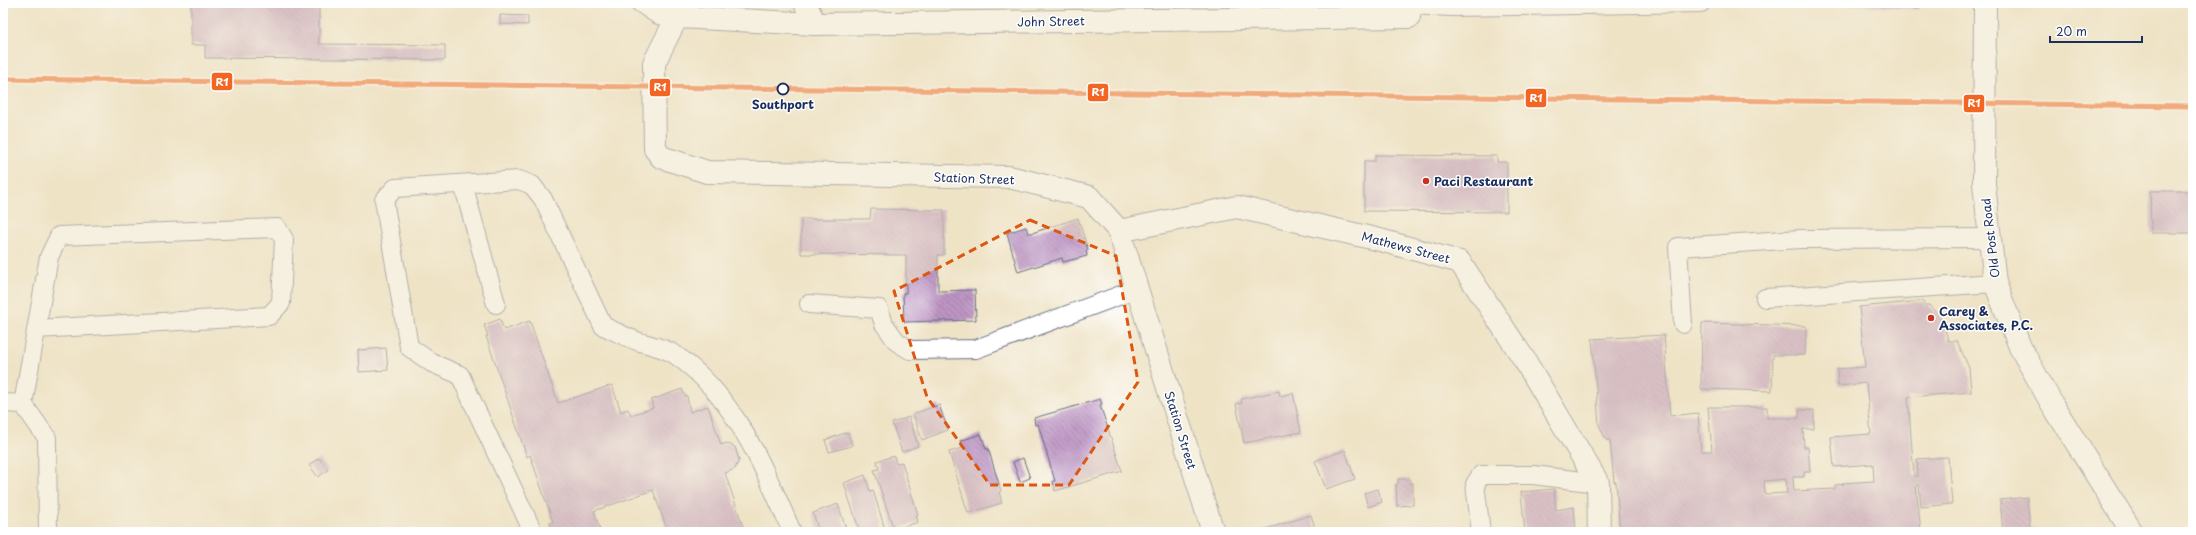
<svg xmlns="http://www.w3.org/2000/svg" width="2196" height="535" font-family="'Playpen Sans',sans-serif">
	<defs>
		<pattern id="building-back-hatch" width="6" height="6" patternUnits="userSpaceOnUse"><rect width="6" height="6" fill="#bd94c3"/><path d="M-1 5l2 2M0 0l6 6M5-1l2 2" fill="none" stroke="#9979a2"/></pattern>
	</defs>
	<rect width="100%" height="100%" fill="#fff"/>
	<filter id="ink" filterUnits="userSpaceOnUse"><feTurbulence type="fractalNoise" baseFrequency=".025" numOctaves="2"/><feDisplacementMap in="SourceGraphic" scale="8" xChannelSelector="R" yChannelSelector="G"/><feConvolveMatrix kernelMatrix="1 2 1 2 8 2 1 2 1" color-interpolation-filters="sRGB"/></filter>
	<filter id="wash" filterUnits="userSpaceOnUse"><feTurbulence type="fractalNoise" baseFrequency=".012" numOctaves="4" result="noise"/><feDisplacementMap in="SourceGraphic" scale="16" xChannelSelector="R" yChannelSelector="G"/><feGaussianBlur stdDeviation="0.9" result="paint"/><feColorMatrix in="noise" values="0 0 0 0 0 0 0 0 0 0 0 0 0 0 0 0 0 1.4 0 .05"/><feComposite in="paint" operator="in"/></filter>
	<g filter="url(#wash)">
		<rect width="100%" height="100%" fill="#efe3c6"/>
		<g id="blocks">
			<path fill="url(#building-back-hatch)" fill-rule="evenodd" d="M191 3H319V44L445 45V60L205 58V45H191Z
				M1825 3H1920L1919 9Z
				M500 15 528 16V25L500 24Z
				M1375 155 1497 156V162H1507V212L1364 211V161H1375Z
				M2150 191H2193V233H2151Z
				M871 209 944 210V255H938V291L975 290 976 320 904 322 903 293H906V255L801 254V219H870Z
				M1078 218 1088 250H1086L1087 256 1063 262 1062 258 1018 272 1007 233 1026 227 1028 233H1032Z
				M1923 301 1924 305H1929L1943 320 1948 341H1957L1969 368 1971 392 1908 397 1914 476H1918L1917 459 1948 457 1952 504 1921 507 1919 485H1916L1921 532H1620L1616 482H1614L1610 440H1606L1599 425 1592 339 1664 335 1670 416 1698 413 1701 451H1712L1708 407H1767V418H1799V410H1814V429H1803L1804 447H1808L1810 472H1804V477H1793L1794 491 1835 489V485L1844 484 1842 483 1874 481 1873 464 1834 467 1831 437 1871 434 1866 383 1838 386 1837 369 1865 367 1859 307ZM1786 479 1787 493 1765 494 1764 481Z
				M500 319 504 330 530 321 558 403 612 385 621 412 628 409 631 415 653 408 651 400 682 389 685 396H687L690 412 708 406 721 445 726 443 735 447 739 460 735 469 725 473 745 532H668L653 490 594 511 601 532H553L550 523 553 522 530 455 527 457 486 336H488L484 325Z
				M1702 323 1806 326 1805 355H1773L1772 391 1701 389Z
				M386 348 388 370 359 372 358 350Z
				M1279 391 1280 396 1293 393 1301 432 1244 443 1236 404 1242 403 1241 399Z
				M1100 399 1102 404 1100 405 1122 471 1055 491 1053 481H1055L1038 424 1035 425 1034 418Z
				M939 405 948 430 922 440 913 414Z
				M909 417 918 446 902 452 892 423Z
				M848 432 852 446 829 452 825 440Z
				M981 434 986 449 988 448 1001 491 999 492 1002 503 968 513 949 452 962 448 960 441Z
				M1345 450 1355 479 1326 489 1315 461Z
				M894 456 896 464 902 462 918 515H916L918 522 894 530 874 470 879 469 877 461Z
				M319 458 328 470 318 477 309 465Z
				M1023 458 1030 478 1020 482 1013 462Z
				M865 475 870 491 873 490 884 526 882 527 883 532H860L849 499 844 483Z
				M1398 479H1410V483H1413V505L1397 506 1396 484H1398Z
				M1378 489 1382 502 1368 507 1364 493Z
				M1554 489 1556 510 1574 507 1576 532H1525L1521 492Z
				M2027 497 2030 529H2038V532H2003L2000 500Z
				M838 504 847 532H819L813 513Z
				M1311 515 1316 532H1256Z"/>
		</g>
	</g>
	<g filter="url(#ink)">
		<use href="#blocks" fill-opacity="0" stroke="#656e82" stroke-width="1"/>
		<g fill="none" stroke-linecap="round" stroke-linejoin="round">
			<g stroke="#656e82" stroke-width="20">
				<path id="service" d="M640 3 658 15 679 17
					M1409 5 1452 7 1701 3
					M463 184 496 304
					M1765 298 1995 283
					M809 304 879 309 884 324 897 342 910 350 976 349 1137 289
					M1683 324 1678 247 1801 239 1990 238
					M3 403 23 404 49 257 59 236 277 228 284 239 281 303 269 316 36 329
					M23 404 47 438 48 532
					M533 532 460 375 432 363 409 347 384 200 395 188 519 180 532 185 543 199 603 326C615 331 627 338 640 342 650 345 665 348 674 354 734 394 764 468 792 532
					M1481 532 1475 484 1481 475H1533L1598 483"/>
			</g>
			<g stroke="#656e82" stroke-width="24">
				<path id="minor" d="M684 3 654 63 655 149 661 157 707 172 1009 177 1089 197 1119 231 1213 532
					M805 3 815 24
					M1985 3 1984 184 1995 283 2020 347 2052 404 2132 532
					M679 17 815 24 1409 17V3
					M1119 231 1237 207 1380 240 1460 262 1524 359 1598 483 1599 532"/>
			</g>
			<use href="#service" stroke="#fff" stroke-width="18"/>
			<use href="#minor" stroke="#fff" stroke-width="22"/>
			<g stroke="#fff" stroke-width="8">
				<path id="rail-1" d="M3 79 2193 106"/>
			</g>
			<use href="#rail-1" stroke="#f26522" stroke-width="5"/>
		</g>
	</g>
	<path d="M0 0H2196V535H0ZM1030 220 1116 256 1138 382 1069 485H990L927 397 894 291Z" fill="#efe3c6" fill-opacity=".55" fill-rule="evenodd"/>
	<path fill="none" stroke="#de5710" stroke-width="3" stroke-dasharray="8 5" stroke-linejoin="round" d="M1030 220 1116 256 1138 382 1069 485H990L927 397 894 291Z"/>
	<circle fill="#fff" stroke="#1b2f5e" stroke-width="2" cx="783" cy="89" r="5.5"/>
	<g fill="#c8321e" stroke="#fff" stroke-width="1.5">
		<circle cx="1426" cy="181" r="4"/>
		<circle cx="1931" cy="318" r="4"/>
	</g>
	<g text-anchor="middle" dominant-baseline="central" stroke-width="3" stroke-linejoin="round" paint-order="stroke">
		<g font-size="12" fill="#1b2f5e" stroke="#fff">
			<text transform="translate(1051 21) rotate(-1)">John Street</text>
			<text transform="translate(974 178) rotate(2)">Station Street</text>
			<text transform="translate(1990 238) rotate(-97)">Old Post Road</text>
			<text transform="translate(1406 247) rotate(15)">Mathews Street</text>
			<text transform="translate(1181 430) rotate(73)">Station Street</text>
		</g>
		<g font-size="12" font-weight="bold" fill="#1b2f5e" stroke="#fff">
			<text x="783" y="104">Southport</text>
		</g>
		<g font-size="12" font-weight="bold" fill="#1b2f5e" stroke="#fff" text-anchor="start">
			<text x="1434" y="181">Paci Restaurant</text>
			<text x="1939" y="311">Carey &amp;<tspan x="1939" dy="14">Associates, P.C.</tspan></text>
		</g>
	</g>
	<g stroke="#fff" stroke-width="1.5">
		<rect x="211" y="72" width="22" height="19" rx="4" fill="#f26522"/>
		<rect x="649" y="78" width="22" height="19" rx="4" fill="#f26522"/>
		<rect x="1087" y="83" width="22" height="19" rx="4" fill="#f26522"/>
		<rect x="1525" y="88" width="22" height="20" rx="4" fill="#f26522"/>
		<rect x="1963" y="94" width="22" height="19" rx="4" fill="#f26522"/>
	</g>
	<g font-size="11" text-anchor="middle" font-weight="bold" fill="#fff">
		<text x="222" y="86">R1</text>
		<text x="660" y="91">R1</text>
		<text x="1098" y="96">R1</text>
		<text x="1536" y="102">R1</text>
		<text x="1974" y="107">R1</text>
	</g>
	<rect width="2196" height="535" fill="none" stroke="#fff" stroke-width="16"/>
	<path d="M2050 36v6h92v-6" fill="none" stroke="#1b2f5e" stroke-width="2"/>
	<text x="2056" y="36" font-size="12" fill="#1b2f5e" stroke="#ffffff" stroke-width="3" paint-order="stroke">20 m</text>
</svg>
